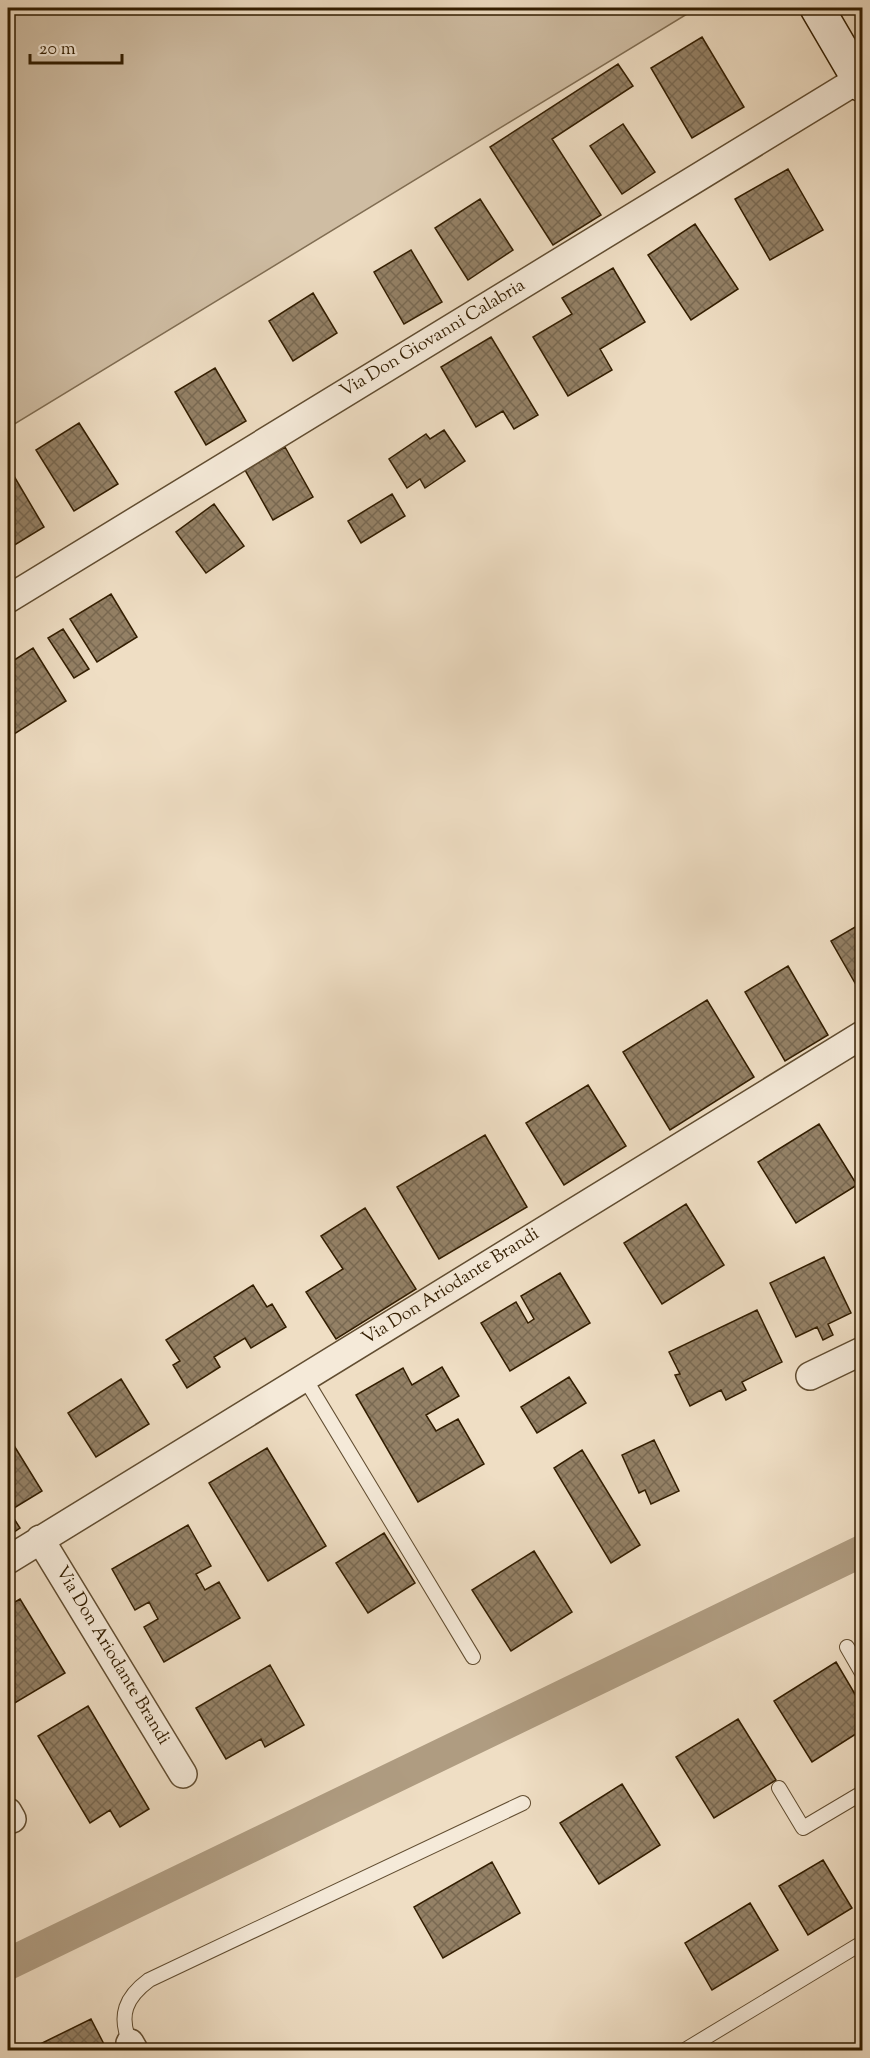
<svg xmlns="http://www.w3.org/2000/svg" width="870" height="2058" font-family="'Sorts Mill Goudy',serif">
	<defs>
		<pattern id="building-cross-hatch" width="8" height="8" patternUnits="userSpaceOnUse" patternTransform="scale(1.5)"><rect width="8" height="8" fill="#948166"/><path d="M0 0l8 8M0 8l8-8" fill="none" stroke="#796952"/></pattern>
	</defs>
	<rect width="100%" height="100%" fill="#efdec4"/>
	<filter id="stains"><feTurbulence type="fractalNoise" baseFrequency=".00333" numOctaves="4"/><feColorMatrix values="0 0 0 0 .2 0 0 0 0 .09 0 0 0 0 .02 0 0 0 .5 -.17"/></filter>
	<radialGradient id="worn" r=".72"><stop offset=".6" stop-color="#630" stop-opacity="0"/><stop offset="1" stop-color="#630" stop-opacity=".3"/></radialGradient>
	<path fill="#cfbda3" stroke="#806d52" stroke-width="1.5" d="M8 8H697L8 428Z"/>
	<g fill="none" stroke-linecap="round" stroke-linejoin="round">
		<path stroke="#af9c81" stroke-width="32" d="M8 1964 862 1551"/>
	</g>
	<path fill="url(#building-cross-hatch)" stroke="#321d00" stroke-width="1.5" d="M702 37 744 107 692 138 651 68Z
		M618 64 633 86 552 139 601 215 553 245 490 147Z
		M623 124 655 172 622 194 590 146Z
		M788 169 823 230 770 260 735 199Z
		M480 199 513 250 468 280 435 228Z
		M695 224 738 289 691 320 648 255Z
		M411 250 442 302 404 324 374 272Z
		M613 268 645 322 600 349 612 370 568 396 533 337 572 314 562 298Z
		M313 293 337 333 293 361 269 321Z
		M491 337 538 415 514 429 503 411 476 427 441 367Z
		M215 368 246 421 206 445 175 392Z
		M79 423 118 484 74 511 36 450Z
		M444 430 465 461 425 488 420 479 407 488 389 459 426 434 430 439Z
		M285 447 313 497 273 520 245 470Z
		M8 466 44 527 13 546 8 536Z
		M392 494 405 516 361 543 348 521Z
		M214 504 244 546 206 573 176 532Z
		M111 594 137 637 97 662 70 619Z
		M63 629 89 669 74 678 48 638Z
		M33 648 66 701 8 738V664Z
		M862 923V988L859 990 831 941Z
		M788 966 828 1035 785 1061 745 992Z
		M707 1000 754 1077 670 1130 623 1052Z
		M588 1085 626 1146 564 1185 526 1123Z
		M819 1124 857 1185 796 1223 758 1162Z
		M485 1135 527 1207 439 1259 397 1187Z
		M686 1204 724 1265 662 1304 624 1243Z
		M365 1208 416 1289 336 1339 306 1292 343 1269 321 1236Z
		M824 1257 851 1313 828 1324 833 1335 823 1340 817 1327 796 1337 770 1283Z
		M560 1273 590 1323 510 1371 481 1323 516 1302 528 1323 534 1319 521 1296Z
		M253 1285 267 1307 272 1304 286 1327 251 1348 245 1338 214 1357 220 1367 187 1388 173 1365 180 1361 166 1340Z
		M757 1310 782 1362 742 1382 746 1390 726 1400 721 1390 690 1406 675 1375 680 1374 669 1352Z
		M442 1367 459 1396 426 1415 436 1431 458 1419 484 1464 418 1502 356 1395 403 1368 412 1385Z
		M569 1377 586 1403 537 1433 521 1407Z
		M121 1379 149 1424 96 1457 68 1413Z
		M654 1440 679 1491 651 1504 645 1490 639 1493 622 1455Z
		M13 1444 42 1491 9 1511 20 1528 8 1536V1447Z
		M267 1448 326 1546 268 1581 209 1483Z
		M582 1450 640 1545 611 1563 554 1468Z
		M188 1525 211 1566 196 1574 205 1590 219 1582 240 1618 164 1662 144 1627 158 1619 149 1602 135 1610 112 1569Z
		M384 1533 415 1583 368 1613 336 1563Z
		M534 1551 572 1612 511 1651 472 1590Z
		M20 1599 65 1673 8 1707V1606Z
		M836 1662 862 1706V1730L812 1762 774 1701Z
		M270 1665 304 1725 265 1747 261 1739 226 1759 196 1708Z
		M88 1706 149 1809 120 1827 110 1810 90 1823 38 1736Z
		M738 1719 776 1780 714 1818 676 1757Z
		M622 1784 660 1845 599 1884 560 1823Z
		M823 1860 852 1908 808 1935 779 1886Z
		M492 1862 520 1913 443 1958 414 1907Z
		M750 1903 778 1950 712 1990 685 1943Z
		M91 2019 107 2050H28Z"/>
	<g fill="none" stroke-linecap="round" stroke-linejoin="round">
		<g stroke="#614d31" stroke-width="16">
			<path id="lane" d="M304 1377 473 1657
				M847 1647 862 1673
				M779 1788 803 1828 862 1793
				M130 2043C118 2015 126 1997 149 1980L523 1803
				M685 2050 862 1943"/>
		</g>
		<g stroke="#614d31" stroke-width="30">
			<path id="street" d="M8 599 859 79
				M810 1376 862 1351
				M40 1539 183 1774
				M8 1560 862 1035
				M8 1812 12 1819
				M130 2043 134 2050"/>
		</g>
		<g stroke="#321d00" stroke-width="36">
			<path id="secondary" d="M817 8 862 85"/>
		</g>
		<use href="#lane" stroke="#f5ead9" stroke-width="14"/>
		<use href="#street" stroke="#f5ead9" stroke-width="27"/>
		<use href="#secondary" stroke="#f5ead9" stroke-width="33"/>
	</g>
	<g text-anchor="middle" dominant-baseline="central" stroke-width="4.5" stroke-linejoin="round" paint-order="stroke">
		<g font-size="18" fill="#321d00" stroke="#f5ead9">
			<text transform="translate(433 339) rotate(-31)">Via Don Giovanni Calabria</text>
			<text transform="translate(451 1287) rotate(-32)">Via Don Ariodante Brandi</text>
			<text transform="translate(112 1656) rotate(59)">Via Don Ariodante Brandi</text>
		</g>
	</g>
	<rect width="870" height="2058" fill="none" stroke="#efdec4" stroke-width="30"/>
	<rect x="9" y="9" width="852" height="2040" fill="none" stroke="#321d00" stroke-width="3"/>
	<rect x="15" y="15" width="840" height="2028" fill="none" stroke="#321d00" stroke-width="1.5"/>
	<path d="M30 54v9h92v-9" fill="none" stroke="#321d00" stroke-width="3"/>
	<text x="39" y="54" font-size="18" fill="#321d00" stroke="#f5ead9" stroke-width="4.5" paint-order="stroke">20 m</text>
	<rect width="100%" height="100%" filter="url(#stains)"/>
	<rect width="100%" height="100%" fill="url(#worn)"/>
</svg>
